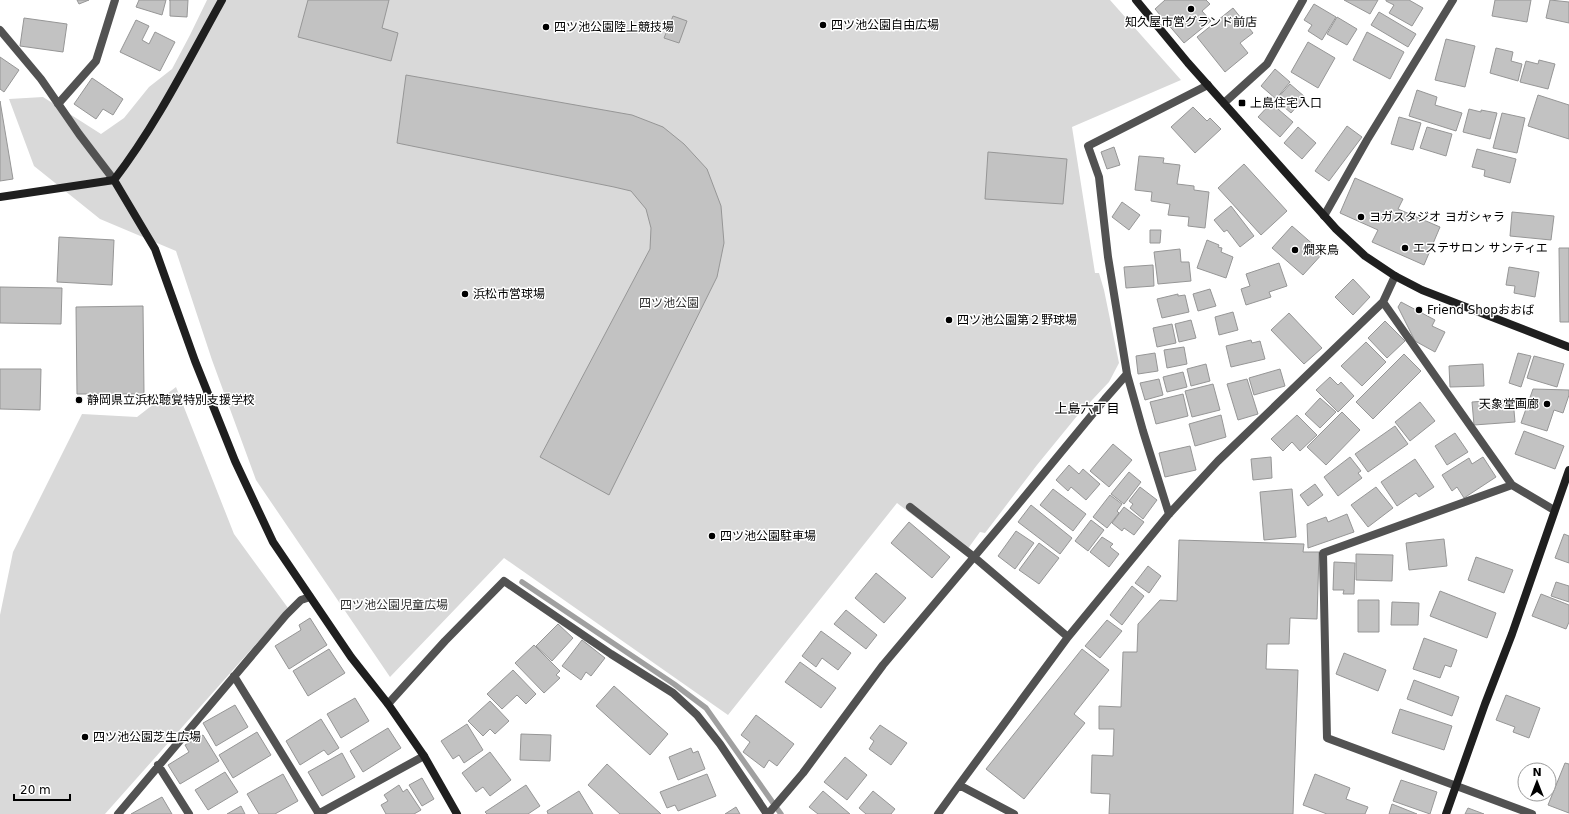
<svg xmlns="http://www.w3.org/2000/svg" width="1569" height="814" font-family="'DejaVu Sans','Noto Sans JP',sans-serif">
	<rect width="100%" height="100%" fill="#fff"/>
	<path fill="#d9d9d9" d="M207 0H1110L1181 80 1072 127 1095 273H1099L1104 290 1119 363 1109 382 1077 416 1037 465 985 533 980 532 964 554 897 503 728 715 504 558 390 677 256 480 212 360 176 251 100 219 34 166 9 99 43 97 101 134 124 118 149 87 172 69 190 35Z
		M176 387 234 534 288 608 105 814H0V615L13 552 82 414 137 417Z"/>
	<g fill="none" stroke-linecap="round" stroke-linejoin="round">
		<path stroke="#a0a0a0" stroke-width="5.5" d="M522 582 674 684 706 708 781 814"/>
	</g>
	<path fill="#c2c2c2" stroke="#969696" d="M77 0H89L79 4Z
		M139 0H166L162 15 136 7Z
		M169 0H188L187 17 170 16V0Z
		M308 0H389L382 28 398 33 391 61 298 37Z
		M1165 0H1206L1210 4 1202 11 1211 21 1184 43 1155 9Z
		M1344 0H1378L1370 14Z
		M1386 0H1409L1423 8 1412 26 1389 13 1394 5 1386 1Z
		M1495 0H1531L1527 22 1492 16Z
		M1550 0 1569 2V23L1546 18Z
		M1314 4 1336 17 1322 40 1308 31 1312 25 1304 20Z
		M1233 8 1253 33 1240 43 1248 53 1225 72 1197 37Z
		M1379 12 1416 34 1408 47 1371 25Z
		M673 16 687 21 679 43 664 38Z
		M1337 17 1357 29 1347 45 1327 34Z
		M24 18 67 24 63 52 20 46Z
		M136 20 149 26 142 40 149 44 155 32 175 42 160 71 120 52Z
		M1367 32 1404 52 1390 79 1353 60Z
		M1446 39 1475 46 1465 87 1435 80Z
		M1308 42 1335 58 1318 88 1291 72Z
		M1496 48 1513 52 1511 61 1522 64 1518 81 1490 73Z
		M0 57 19 70 4 92 0 89Z
		M1539 60 1555 64 1548 89 1520 82 1526 61 1538 64Z
		M1275 69 1290 82 1276 99 1261 86Z
		M406 75 632 115 663 127 684 144 707 169 721 206 724 243 717 277 609 495 540 457 650 249 651 228 646 209 631 191 614 187 397 143Z
		M92 78 123 99 113 115 103 109 96 119 74 104Z
		M1290 84 1305 97 1291 113 1276 100Z
		M1417 90 1437 97 1435 105 1462 113 1456 131 1409 116Z
		M1538 95 1569 105V139L1528 126Z
		M0 101 13 179 0 181Z
		M1271 103 1293 122 1280 137 1258 117Z
		M1193 107 1207 121 1210 118 1221 129 1195 153 1171 127Z
		M1469 109 1481 112V110L1497 113 1490 139 1463 132Z
		M1502 113 1525 118 1517 153 1493 148Z
		M1399 117 1421 123 1413 150 1391 144Z
		M1347 126 1362 137 1329 181 1315 171Z
		M1298 127 1316 143 1302 159 1284 143Z
		M1427 127 1452 134 1446 156 1420 148Z
		M1114 147 1120 165 1107 169 1101 152Z
		M1477 149 1516 159 1510 183 1484 176 1485 170 1472 167Z
		M988 152 1067 159 1063 204 985 199Z
		M1139 156 1164 158 1163 163 1180 165 1177 184 1194 186V190L1209 192 1205 228 1188 226 1189 217 1168 215 1170 204 1151 201 1152 192 1135 190Z
		M1244 164 1287 211 1261 235 1218 188Z
		M1355 178 1403 199 1398 209 1440 227 1424 265 1372 242 1378 230 1340 213Z
		M1122 202 1140 215 1129 230 1112 217Z
		M1231 206 1254 236 1240 247 1227 230 1224 232 1214 220Z
		M1512 212 1554 216 1551 240 1510 236Z
		M1292 226 1323 253 1303 275 1272 248Z
		M1150 230H1161L1160 243H1150Z
		M59 237 114 240 112 285 57 282Z
		M1207 240 1219 245 1218 247 1222 248 1221 252 1233 257 1226 278 1197 268Z
		M1559 248H1569V322H1560Z
		M1180 249 1181 262H1189L1191 281 1158 284 1154 252Z
		M1279 263 1287 286 1269 292 1271 297 1246 305 1241 289 1250 286 1246 274Z
		M1153 265 1154 286 1126 288 1124 267Z
		M1509 267 1539 272 1535 297 1514 293 1515 286 1506 285Z
		M1353 279 1370 297 1353 315 1335 297Z
		M0 287 62 288 61 324 0 323Z
		M1210 289 1216 306 1198 311 1193 294Z
		M1178 294V296L1185 295 1189 312 1162 318 1157 299Z
		M1401 302 1435 320 1432 326 1445 332 1435 352 1415 341 1398 307Z
		M143 306 144 394H77L76 307Z
		M1233 312 1238 330 1219 335 1215 317Z
		M1289 313 1322 348 1304 364 1271 330Z
		M1191 320 1196 338 1179 342 1175 324Z
		M1385 321 1405 341 1387 358 1368 338Z
		M1172 324 1176 343 1157 347 1153 328Z
		M1251 340 1252 343 1260 341 1265 359 1231 367 1226 346Z
		M1366 342 1386 362 1362 386 1341 366Z
		M1184 347 1187 364 1167 368 1164 350Z
		M1155 353 1158 371 1138 374 1136 356Z
		M1518 353 1531 356 1521 387 1509 383Z
		M1404 354 1421 371 1373 419 1356 402Z
		M1534 356 1564 364 1557 387 1527 378Z
		M1206 364 1210 381 1191 386 1187 369Z
		M1483 364 1484 386 1450 387 1449 366Z
		M0 369H41L40 410 0 409Z
		M1280 369 1285 386 1254 395 1249 378Z
		M1183 372 1187 387 1167 392 1163 377Z
		M1330 377 1338 385 1341 382 1354 396 1338 412 1316 390Z
		M1159 379 1163 395 1145 400 1140 383Z
		M1247 379 1258 414 1238 420 1227 384Z
		M1213 384 1220 410 1192 417 1185 391Z
		M1533 389 1569 390V395L1563 413 1554 410 1547 431 1521 423Z
		M1183 394 1188 416 1156 424 1150 402Z
		M1320 398 1336 412 1320 428 1305 414Z
		M1513 399 1515 422 1474 425 1472 402Z
		M1420 402 1435 421 1410 441 1395 422Z
		M1342 412 1360 430 1326 465 1307 447Z
		M1221 415 1226 437 1195 446 1189 424Z
		M1297 415 1317 435 1300 451 1292 442 1283 451 1271 439Z
		M1395 426 1408 444 1368 472 1355 454Z
		M1524 431 1564 446 1555 469 1515 454Z
		M1455 433 1468 452 1447 465 1435 446Z
		M1113 444 1132 460 1109 487 1090 471Z
		M1190 446 1196 470 1165 477 1159 453Z
		M1271 457 1272 478 1253 480 1251 459Z
		M1350 457 1361 471 1358 473 1362 478 1338 496 1324 477Z
		M1483 457 1496 477 1464 498 1457 487 1452 491 1442 475 1469 458 1472 464Z
		M1415 459 1434 487 1419 497 1416 493 1397 506 1381 482Z
		M1069 465 1079 474 1083 469 1100 484 1086 500 1071 487 1068 491 1056 480Z
		M1129 472 1141 482 1124 504 1111 494Z
		M1315 484 1323 495 1308 506 1300 495Z
		M1140 487 1157 500 1143 519 1130 508 1133 504 1129 501Z
		M1376 487 1393 508 1368 527 1351 505Z
		M1053 489 1086 514 1073 531 1040 505Z
		M1292 489 1296 537 1264 540 1260 492Z
		M1110 495 1122 504 1117 511 1119 513 1107 528 1093 517Z
		M1031 505 1072 538 1060 554 1018 522Z
		M1124 507 1144 522 1134 535 1124 528 1122 531 1112 523Z
		M1347 514 1354 532 1308 548 1307 524 1326 517 1328 522Z
		M1091 520 1104 530 1088 551 1075 541Z
		M909 522 950 557 932 578 891 543Z
		M1016 531 1034 543 1015 569 998 556Z
		M1564 534 1569 536V563L1555 558Z
		M1102 537 1113 544 1110 547 1119 554 1109 567 1090 552Z
		M1444 539 1447 566 1409 570 1406 543Z
		M1179 540 1304 544 1303 552H1319L1317 619 1290 618 1289 644H1267L1266 669 1298 670 1293 814H1109L1110 794 1091 793 1092 755 1113 756 1114 729H1099V706L1121 707 1123 652H1137L1138 624 1160 600 1177 601Z
		M1039 543 1059 558 1039 584 1019 570Z
		M1356 554 1393 555 1392 581 1356 580Z
		M1476 557 1513 570 1504 593 1468 580Z
		M1334 562 1355 563 1354 594H1343L1344 590H1333Z
		M1148 566 1161 576 1149 593 1135 583Z
		M876 573 906 598 884 623 855 598Z
		M1556 582 1569 586V602L1551 596Z
		M1132 586 1144 596 1122 625 1110 615Z
		M1440 591 1496 613 1487 638 1430 616Z
		M1541 594 1569 605V622L1566 629 1532 616Z
		M1358 600H1379V632H1358Z
		M1392 602 1419 603 1418 625H1391Z
		M846 610 877 635 866 649 834 624Z
		M310 618 327 645 289 669 275 646 301 630 299 625Z
		M1107 620 1122 631 1100 658 1085 646Z
		M558 624 573 638 552 661 536 646Z
		M821 631 851 653 838 670 822 658 816 667 802 656Z
		M1424 638 1457 650 1451 667 1445 665 1440 678 1413 669Z
		M582 640 605 658 591 676 586 672 581 680 562 666Z
		M534 645 560 671 556 675 560 678 544 693 515 663Z
		M329 649 345 673 308 696 293 671Z
		M1082 649 1109 670 1074 714 1085 723 1024 799 986 769Z
		M1344 653 1386 670 1378 691 1336 674Z
		M800 662 836 688 821 708 785 682Z
		M513 670 536 694 526 704 517 695 502 709 487 694Z
		M1414 680 1459 697 1452 716 1407 699Z
		M614 686 668 734 650 755 596 706Z
		M1506 695 1540 708 1529 738 1513 732 1515 727 1496 720Z
		M355 698 369 721 341 738 327 714Z
		M490 701 509 721 495 734 490 729 483 736 468 721Z
		M235 705 248 727 216 746 203 723Z
		M1400 709 1452 726 1444 750 1392 733Z
		M756 715 794 744 777 766 769 760 764 768 743 752 750 742 741 735Z
		M321 719 339 748 328 755 324 750 300 765 286 741Z
		M467 724 483 750 464 763 459 755 453 759 441 741Z
		M880 725 907 743 891 765 869 749 874 741 870 738Z
		M388 728 401 748 363 772 350 751Z
		M257 732 271 755 233 778 219 755Z
		M521 734 551 735 550 761 520 760Z
		M203 735 219 761 180 784 168 765 189 752 185 745Z
		M691 748 693 753 698 751 705 769 678 780 669 757Z
		M490 752 511 780 490 796 483 787 476 792 462 773Z
		M342 753 355 777 322 796 308 772Z
		M845 757 867 775 847 800 824 782Z
		M1565 763 1569 764V813L1548 805Z
		M607 764 661 814H620L588 785Z
		M225 772 238 792 208 810 195 790Z
		M283 774 298 801 275 814H259L247 794Z
		M707 774 716 796 678 811 675 805 667 808 660 792Z
		M1315 774 1350 788 1346 799 1368 807 1365 814H1327L1303 805Z
		M422 778 434 799 422 806 409 785Z
		M1401 780 1437 792 1430 814 1393 801Z
		M399 785 403 792 407 789 421 810 414 814H386L381 805 388 801 384 795Z
		M526 785 540 806 528 814H487L485 812Z
		M579 791 593 814H548L547 811Z
		M823 791 850 814H818L809 807Z
		M873 791 895 809 891 814H866L859 808Z
		M162 797 172 814H131Z
		M1392 804 1417 814H1389Z
		M241 806 245 814H227Z
		M736 807 740 814H725Z
		M1468 808 1484 814H1465Z"/>
	<g fill="none" stroke-linecap="round" stroke-linejoin="round">
		<path stroke="#525252" stroke-width="8" d="M0 30 41 79 79 134 114 180
			M1224 103 1267 64 1303 0
			M58 104 96 61 115 0
			M1324 216 1367 140 1453 0
			M1383 302 1512 485 1554 510
			M1127 374 1108 257 1099 177 1088 146 1208 85
			M1512 485 1323 553 1327 738 1532 814
			M910 507 974 557 1068 637
			M234 676 319 814
			M388 704 445 641 504 581 611 654 673 693 697 715 720 744 767 814
			M158 765 189 814
			M959 785 1068 637 1169 514 1218 461 1383 302 1395 276
			M118 814 286 615 301 600 310 597
			M318 814 424 756
			M768 814 803 773 883 665 1011 513 1105 399 1127 374 1143 431 1169 514
			M938 814 959 785 1014 814"/>
		<path stroke="#1f1f1f" stroke-width="8" d="M1136 0 1188 63 1336 229 1365 256 1395 276 1422 290 1569 347
			M114 180 155 249 195 361 235 461 273 542 351 657 388 704 424 756 457 814
			M0 197 114 180C157 124 188 61 222 0
			M1446 814 1485 704 1512 634 1569 470"/>
	</g>
	<g fill="#000" stroke="#fff" stroke-width="1.5">
		<circle cx="1191" cy="9" r="4"/>
		<circle cx="823" cy="25" r="4"/>
		<circle cx="546" cy="27" r="4"/>
		<rect x="1238" y="99" width="8" height="8" rx="2"/>
		<circle cx="1361" cy="217" r="4"/>
		<circle cx="1405" cy="248" r="4"/>
		<circle cx="1295" cy="250" r="4"/>
		<circle cx="465" cy="294" r="4"/>
		<circle cx="1419" cy="310" r="4"/>
		<circle cx="949" cy="320" r="4"/>
		<circle cx="79" cy="400" r="4"/>
		<circle cx="1547" cy="404" r="4"/>
		<circle cx="712" cy="536" r="4"/>
		<circle cx="85" cy="737" r="4"/>
	</g>
	<g text-anchor="middle" dominant-baseline="central" stroke-width="3" stroke-linejoin="round" paint-order="stroke">
		<g font-size="12" fill="#000" stroke="#fff" text-anchor="start">
			<text x="1191" y="22" text-anchor="middle">知久屋市営グランド前店</text>
			<text x="831" y="25">四ツ池公園自由広場</text>
			<text x="554" y="27">四ツ池公園陸上競技場</text>
			<text x="1250" y="103">上島住宅入口</text>
			<text x="1369" y="217">ヨガスタジオ ヨガシャラ</text>
			<text x="1413" y="248">エステサロン サンティエ</text>
			<text x="1303" y="250">燗来鳥</text>
			<text x="473" y="294">浜松市営球場</text>
			<text x="1427" y="310">Friend Shopおおば</text>
			<text x="957" y="320">四ツ池公園第２野球場</text>
			<text x="87" y="400">静岡県立浜松聴覚特別支援学校</text>
			<text x="1539" y="404" text-anchor="end">天象堂画廊</text>
			<text x="720" y="536">四ツ池公園駐車場</text>
			<text x="93" y="737">四ツ池公園芝生広場</text>
		</g>
		<g font-size="12" fill="#303030" stroke="#fff">
			<text x="669" y="303">四ツ池公園</text>
			<text x="394" y="605">四ツ池公園児童広場</text>
		</g>
		<g font-size="13" fill="#000" stroke="#fff">
			<text x="1087" y="408">上島六丁目</text>
		</g>
	</g>
	<g transform="translate(1537 782)"><circle r="19" fill="#ffffff" stroke="#999999"/>
	<path d="M0-3L7 15L0 10L-7 15Z" fill="#000000"/>
	<text y="-6" font-size="11" font-weight="bold" text-anchor="middle" fill="#000000">N</text>
	</g>
	<path d="M14 794v6h56v-6" fill="none" stroke="#000000" stroke-width="2"/>
	<text x="20" y="794" font-size="12" fill="#000000" stroke="#ffffff" stroke-width="3" paint-order="stroke">20 m</text>
</svg>
